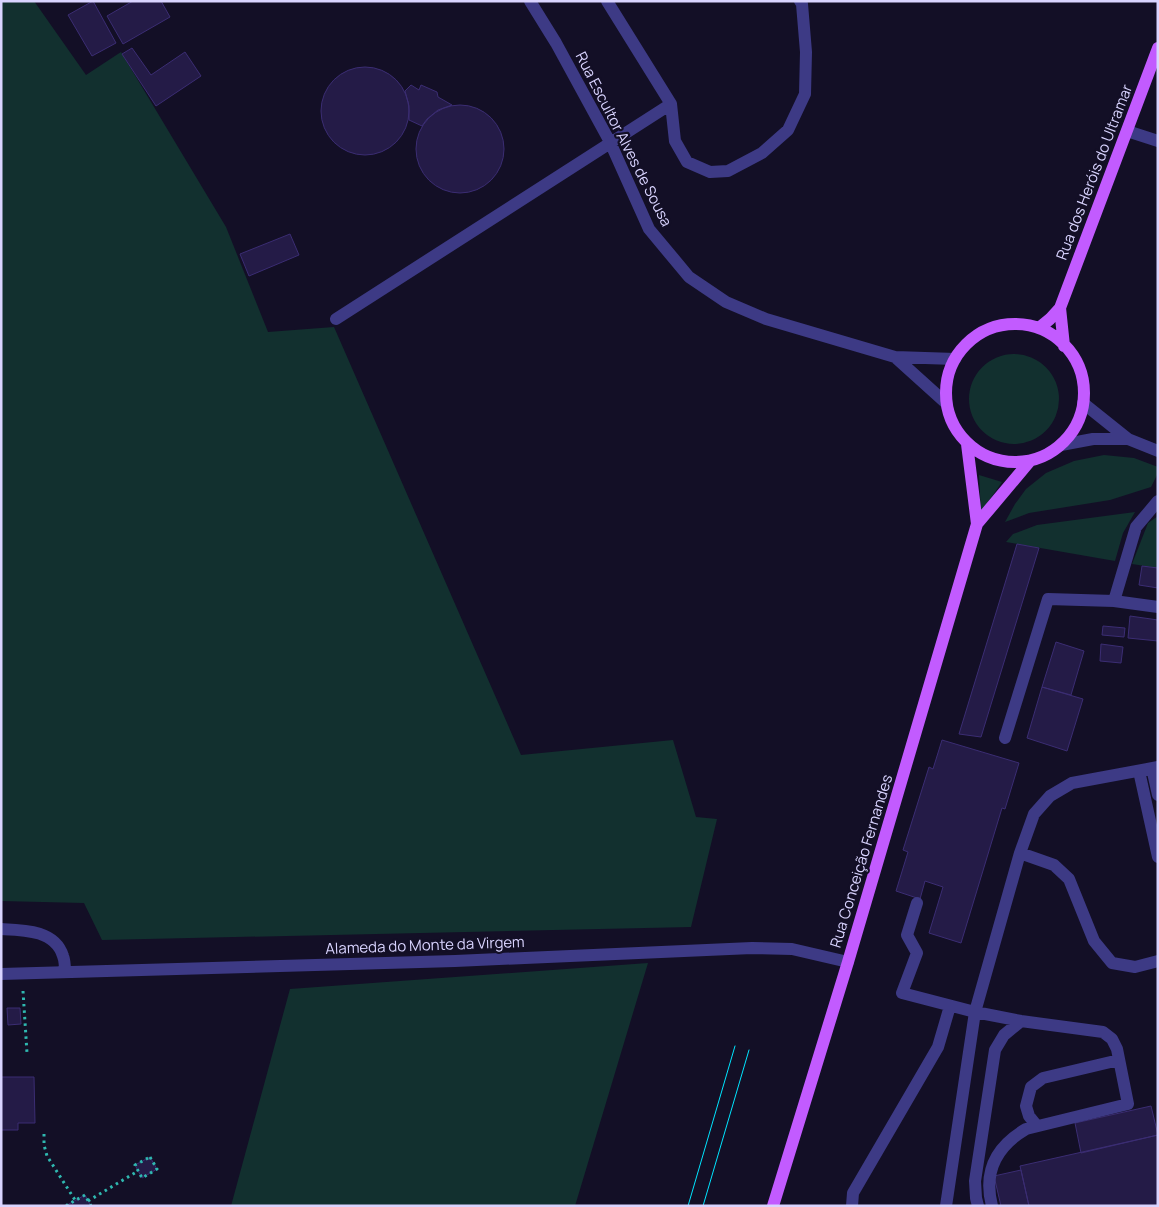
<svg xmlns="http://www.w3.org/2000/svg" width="1159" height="1207" font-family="Manrope,sans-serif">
	<rect width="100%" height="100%" fill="#130f26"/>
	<path fill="#12302f" d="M1 1H34L86 75 121 52 226 227 268 332 334 327 521 755 673 740 696 817 717 819 691 927 102 940 84 903 1 901Z
		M969 399a45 45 0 1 1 90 0a45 45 0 1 1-90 0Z
		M1104 455 1134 458 1158 467V473L1151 487 1110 500 1029 513 1005 522 1015 504 1026 489 1046 473 1074 461Z
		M979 475 1002 482 981 512Z
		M1135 512 1123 533 1115 561 1006 542 1013 534 1037 525Z
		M1158 516V568L1132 564 1148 523Z
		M648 963 575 1206H231L290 989Z"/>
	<path fill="#241b47" stroke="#3b2d73" d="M93 1 116 43 92 56 68 15Z
		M133 1H161L170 17 123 44 107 16Z
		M132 48 151 75 185 52 201 76 156 106 122 54Z
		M321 111a44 44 0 1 1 88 0a44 44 0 1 1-88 0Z
		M411 85 419 90 421 85 437 92 438 97 452 105 438 110 427 119 422 126 409 120V106L405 91Z
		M416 149a44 44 0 1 1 88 0a44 44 0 1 1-88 0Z
		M290 234 299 255 249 276 240 254Z
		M1017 544 1039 548 981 737 959 734Z
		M1142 566 1158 568V588L1139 585Z
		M1130 616 1158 620V641L1128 638Z
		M1103 626 1125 628 1124 637 1102 635Z
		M1056 642 1084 651 1071 695 1042 687Z
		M1101 644 1123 647 1121 663 1100 661Z
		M1042 687 1083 699 1067 751 1027 738Z
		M942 740 1019 763 1005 809 1002 808 961 943 929 933 943 887 925 881 920 899 896 891 908 852 903 850 929 767 933 769Z
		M7 1008H20L21 1024 8 1025Z
		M1 1077H34L35 1123H18V1130H1Z
		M1151 1106 1158 1135 1081 1153 1075 1123Z
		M1158 1135V1206H1029L1020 1166Z
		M150 1157 157 1169 142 1178 135 1165Z
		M1021 1170 1029 1206H1001L994 1176Z
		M85 1195 91 1206H68L67 1205Z"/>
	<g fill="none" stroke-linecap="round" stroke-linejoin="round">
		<path stroke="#2fb8b0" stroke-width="3" stroke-dasharray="2.5 4" stroke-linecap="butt" d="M23 991 27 1053
			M44 1134V1145L47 1156 75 1200
			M150 1157 157 1169 142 1178 135 1165Z
			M88 1201 138 1171
			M68 1206 67 1205 85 1195 91 1206"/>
		<path stroke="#3d3a85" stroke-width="12" d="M530 1 556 43 610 142 649 229 689 277 726 302 766 319 895 357 955 359
			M607 1 671 104 675 141 687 162 710 172 728 171 762 153 788 130 805 94 806 52 802 4 800 1
			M1127 131 1158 141
			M336 319 671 104
			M895 357 946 403
			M1083 403 1128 439 1158 451
			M1061 445 1093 439H1128
			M1114 601 1158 607
			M1005 738 1048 599 1114 601 1136 527 1158 501
			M1152 768 1158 795
			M1139 771 1158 857
			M1020 853 1054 865 1069 879 1094 941 1112 963 1135 967 1158 961
			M917 903 907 935 917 953 902 993 975 1012 1021 1021 1103 1032 1112 1039 1117 1049 1128 1104 1026 1129C997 1146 983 1171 992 1206
			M1 929C24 930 55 930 63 956 65 961 65 967 65 972
			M1 974 455 961 752 948 792 949 848 962
			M1037 1126 1029 1116 1026 1106 1031 1087 1043 1078 1119 1060
			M852 1206 853 1193 938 1047 950 1006
			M946 1206 975 1012 1020 853 1034 814 1050 796 1072 783 1158 767
			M978 1206 976 1198 975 1181 995 1050 1004 1035 1021 1021"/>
		<path stroke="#c25bff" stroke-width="12" d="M1060 308 1064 346
			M946 393a69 69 0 1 1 138 0a69 69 0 1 1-138 0Z
			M1039 328 1050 319 1060 308 1158 48
			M977 524 1030 461
			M773 1206 848 962 977 524 967 444"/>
		<path stroke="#00e5ff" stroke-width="1" d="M688 1206 735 1046
			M703 1206 749 1050"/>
	</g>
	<g text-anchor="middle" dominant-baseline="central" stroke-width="4.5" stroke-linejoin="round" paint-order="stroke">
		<g font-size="15" fill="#d9d4ff" stroke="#130f26">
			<text transform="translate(624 139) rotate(63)">Rua Escultor Alves de Sousa</text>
			<text transform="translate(1094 172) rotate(-69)">Rua dos Heróis do Ultramar</text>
			<text transform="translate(861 861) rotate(-73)">Rua Conceição Fernandes</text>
			<text transform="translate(425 945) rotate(-2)">Alameda do Monte da Virgem</text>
		</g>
	</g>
	<rect width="1159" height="1207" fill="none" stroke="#d9d4ff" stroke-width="5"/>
</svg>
